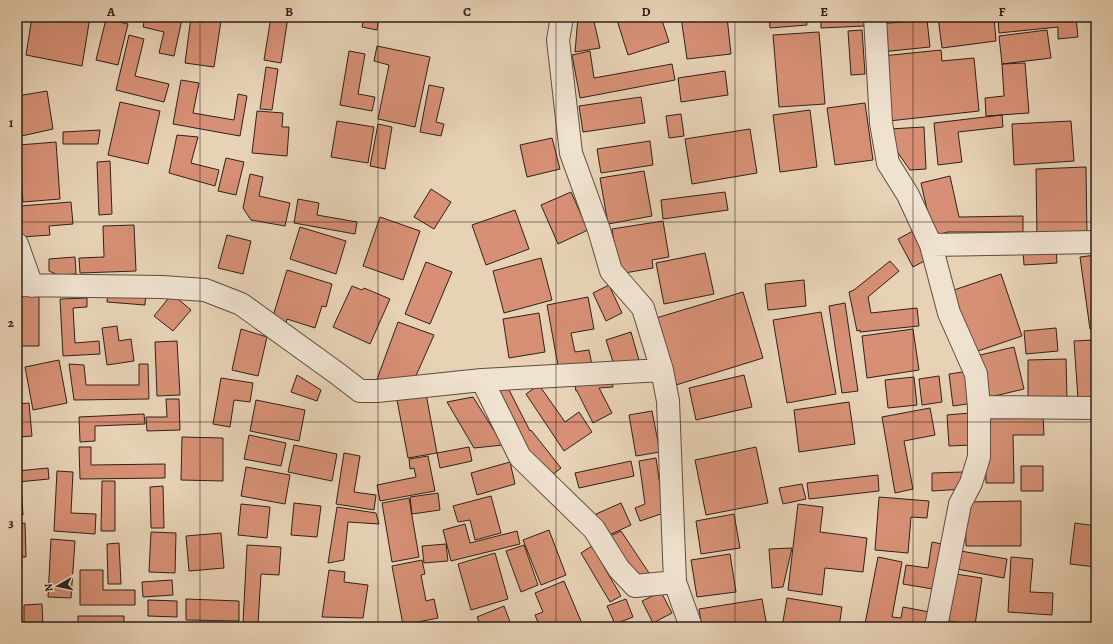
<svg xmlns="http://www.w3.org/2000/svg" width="1113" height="644" font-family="Alegreya,serif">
	<rect width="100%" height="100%" fill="#e7d2b5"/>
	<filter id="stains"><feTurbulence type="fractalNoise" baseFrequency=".005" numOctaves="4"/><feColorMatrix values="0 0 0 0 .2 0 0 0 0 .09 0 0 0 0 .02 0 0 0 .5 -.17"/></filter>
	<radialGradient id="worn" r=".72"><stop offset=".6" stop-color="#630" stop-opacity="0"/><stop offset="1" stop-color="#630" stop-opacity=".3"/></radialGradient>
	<path fill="#d79075" stroke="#2f211b" d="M32 17H90L82 66 26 55Z
		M145 17H174L182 19 174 56 159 53 164 32 143 27Z
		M191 17 221 21 214 67 185 63Z
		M245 17H267L266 20Z
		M271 17H288L281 63 264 60Z
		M364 17H379L377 30 362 27Z
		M578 17H593L600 48 575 52Z
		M616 17H661L669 42 628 55Z
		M681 17H727L731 54 687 59Z
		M769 17H806L807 25 770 28Z
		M821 17H864V26L821 28Z
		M938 17H974V19L994 17 996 41 942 48Z
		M998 17H1076L1078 37 1058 39V27L999 33Z
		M106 19 128 24 118 65 96 60Z
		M927 20 930 47 881 52 878 24Z
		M862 30 865 74 851 75 848 31Z
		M1047 30 1051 58 1002 64 999 36Z
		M819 32 825 104 779 107 773 35Z
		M129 35 144 39 135 76 169 84 164 102 116 90Z
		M377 46 430 57 415 127 378 119 389 65 374 61Z
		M941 50 942 61 974 58 979 111 889 121 882 56Z
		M349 51 365 54 358 94 375 97 372 111 340 105Z
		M590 51 594 78 672 64 675 80 580 98 572 55Z
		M1025 63 1029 113 986 116 985 98 1004 96 1002 64Z
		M266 67 278 69 272 110 260 109Z
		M725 71 728 95 681 102 678 78Z
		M181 80 199 83 193 113 234 120 238 94 247 96 240 136 173 124Z
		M429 85 444 88 436 122 444 124 441 136 420 132Z
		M47 91 53 129 17 137V96Z
		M641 97 645 123 583 132 579 106Z
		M120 102 160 111 148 164 108 155Z
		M865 103 873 160 835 165 827 108Z
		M810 110 817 167 780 172 773 115Z
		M257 111 283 113 282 127H289L287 156 252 153Z
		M681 114 684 136 669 138 666 116Z
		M1002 115 1003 127 958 132 962 162 938 165 934 123Z
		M337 121 374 127 368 163 331 157Z
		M1071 121 1074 161 1014 165 1012 124Z
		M378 124 392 127 385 169 370 166Z
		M924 127 926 169 910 170 891 143 889 129Z
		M750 129 757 173 692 184 685 139Z
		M100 130 98 144H63V132Z
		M177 135 198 137 191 163 219 170 215 186 169 173Z
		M552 138 560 169 527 177 520 145Z
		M650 141 653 165 601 173 597 149Z
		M56 142 60 199 23 202 19 145Z
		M226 158 244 162 236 195 218 191Z
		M110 161 112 214 99 215 97 162Z
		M1086 167 1087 236 1037 238 1036 169Z
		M644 171 652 216 608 224 600 178Z
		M250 174 263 177 259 196 290 203 285 226 251 220 243 208Z
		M950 176 959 217 1023 216V232H948L933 236 921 183Z
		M431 189 451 202 434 229 414 217Z
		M571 192 588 230 558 244 541 205Z
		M725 192 728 210 663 219 661 200Z
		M298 199 319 203 317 215 357 222 355 234 294 223Z
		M71 202 73 224 49 226 50 235 22 237 20 206Z
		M515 210 529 249 486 265 472 225Z
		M380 217 420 231 403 280 363 266Z
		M663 221 669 257 652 260 653 268 619 274 612 229Z
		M134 225 136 271 80 273 79 258 104 257 103 226Z
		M300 227 346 241 336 274 290 259Z
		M913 231 928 259 913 267 898 239Z
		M227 235 251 241 243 274 218 268Z
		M1056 248 1057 263 1024 265 1023 251Z
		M705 253 714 294 664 304 656 263Z
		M1096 255V328L1090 329 1080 257Z
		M75 257 76 274 58 275 49 271V259Z
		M541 258 552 300 504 313 493 271Z
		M890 261 899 271 868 297 871 313 917 308 919 326 860 332V330L857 331 849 292 854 290Z
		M426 262 452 272 430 324 405 314Z
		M287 270 332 284 326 307 322 306 315 328 287 319 285 327 271 323Z
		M1001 274 1022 336 972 353 951 291Z
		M804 280 806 306 768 310 765 284Z
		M609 285 622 313 606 321 593 293Z
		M352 286 362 290 364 288 390 299 370 344 333 327Z
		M108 289 146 291 145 305 107 302Z
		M743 292 763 358 676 385 656 318Z
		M172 294 191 310 173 331 154 316Z
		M17 295H39V346H17Z
		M588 297 594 329 571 333 575 352 589 350 592 365 559 371 547 305Z
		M87 298V307L73 308 75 343 99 341 100 354 63 356 60 299Z
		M845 303 858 391 842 393 829 306Z
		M821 312 836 394 787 403 773 320Z
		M539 313 545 352 509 358 503 319Z
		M398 322 434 335 415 378 376 382Z
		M117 326 119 341 131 339 134 361 107 365 102 328Z
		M1056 328 1058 351 1026 354 1024 331Z
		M241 329 267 337 258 376 232 370Z
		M913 329 919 370 867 378 862 336Z
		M631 332 640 364 615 368 606 340Z
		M1093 340 1096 398 1078 399 1074 341Z
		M177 341 180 395 157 396 155 342Z
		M1014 347 1024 389 986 398 976 356Z
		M1066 359 1067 397 1028 398V360Z
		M59 360 67 403 33 410 25 367Z
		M69 364 84 365 86 385H139V364H148L149 399 74 400Z
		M970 371 974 403 953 406 949 374Z
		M297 375 321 390 317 401 291 392Z
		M744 375 752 407 696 420 689 388Z
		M611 376 613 387 599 388 612 413 593 423 577 391H576L574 381Z
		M939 376 942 402 922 405 919 379Z
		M914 377 917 405 888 408 885 380Z
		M221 378 253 383 250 402 234 400 230 427 213 424Z
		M539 385 565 422 579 412 592 432 564 451 526 394Z
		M507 386 530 431 531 430 561 468 548 478 518 440 494 393Z
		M426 394 437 453 408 458 397 400Z
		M473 397 503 445 474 448 447 402Z
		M166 399H179L180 430 147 431 146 417H167Z
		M256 400 305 410 299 441 250 431Z
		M849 402 855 444 799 452 794 410Z
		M29 403 32 436 20 437 17 404Z
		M930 408 935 435 904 441 913 489 895 493 882 417Z
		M652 411 660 452 636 456 629 415Z
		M970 413 972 445 949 446 947 415Z
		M144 414 145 424 95 426V441L80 442 79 417Z
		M1043 415 1044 435H1013L1014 483H986L985 416Z
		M1093 416H1096V438L1092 437Z
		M249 435 286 443 281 466 244 459Z
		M182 437 223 438V481L181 480Z
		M294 445 337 454 332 481 288 472Z
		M79 447H91V465L165 464V478L80 479Z
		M469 447 472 461 440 468 437 453Z
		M756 447 768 503 706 515 695 460Z
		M344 453 360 456 354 492 376 495 374 510 336 504Z
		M428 456 435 491 380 501 377 485 416 477 414 468 410 469 409 459Z
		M17 458H20V468L17 467Z
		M656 458 664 513 640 521 635 508 645 504 639 461Z
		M631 461 634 476 579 488 575 473Z
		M510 462 515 484 477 495 471 473Z
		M1021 466H1043V491H1021Z
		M246 467 290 475 285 504 241 496Z
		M48 468 49 479 17 482V471Z
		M57 471 73 472 71 513 96 514 95 534 54 531Z
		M963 472 964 489 932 491V473Z
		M878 475 879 491 809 499 807 483Z
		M102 481H115V531H101Z
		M17 483H21L23 515H17Z
		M802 484 806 499 783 504 779 488Z
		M163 486 164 528H151L150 487Z
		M438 493 440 510 412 514 410 497Z
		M491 496 501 533 475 540 470 520 458 522 453 506Z
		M879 497 929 501 927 518 911 517 908 553 875 550Z
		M409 498 419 557 392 562 382 503Z
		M1021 501V546H966L965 502Z
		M294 503 321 506 317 537 291 535Z
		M621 503 631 525 607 536 596 514Z
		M241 504 270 507 267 538 238 535Z
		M798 504 823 507 820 532 867 538 863 572 825 568 822 595 788 590Z
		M337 507 376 513 379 524 348 522 344 560 328 563Z
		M734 514 740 548 701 554 696 521Z
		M25 523 26 557H17V524Z
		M1075 523 1096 526V567L1070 564Z
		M465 524 470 543 517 531 520 544 451 561 443 530Z
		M549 530 566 575 541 585 523 540Z
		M621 531 651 576 629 575 608 537Z
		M151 532 176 533 175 573 149 572Z
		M221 533 224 568 189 571 186 536Z
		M51 539 75 541 71 598 48 597Z
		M932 542 947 545 939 590 903 584 906 565 928 568Z
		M119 543 121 584H108L107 544Z
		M446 544 448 561 424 563 422 546Z
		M247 545 281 547 279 575 261 574 258 624 243 623Z
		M524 545 538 585 521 592 506 551Z
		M592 546 621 596 610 602 581 553Z
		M792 548 783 587 772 588 769 549Z
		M955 550 1007 559 1004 578 952 568Z
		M495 553 508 599 471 610 458 564Z
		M730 554 736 592 697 597 691 560Z
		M878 557 902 562 892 617 901 618 903 607 935 613 932 627H878L865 624Z
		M1011 557 1033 559 1030 592 1053 593 1052 615 1008 612Z
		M422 560 425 574 421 575 426 601 434 599 438 618 403 625 392 566Z
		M80 570H103V590H135V605H80Z
		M329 570 345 572 344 582 368 585 363 618 322 617Z
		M949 573 982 578 975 625 942 620Z
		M172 580 173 595 143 597 142 582Z
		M564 581 583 626 540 627 535 615 543 612 535 593Z
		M661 592 672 613 653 623 642 601Z
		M787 598 842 607 839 627H782Z
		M186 599 239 601V621L186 620Z
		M626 599 633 617 615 624 607 606Z
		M762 599 767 627H702L699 609Z
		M148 600 177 601V617L148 616Z
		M42 604 43 627H24V605Z
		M504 606 512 627H481L477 617Z
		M78 616H124V627H78Z
		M638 622 640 627H625Z
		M144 623 167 624V627H144Z"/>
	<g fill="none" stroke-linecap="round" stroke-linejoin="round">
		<g stroke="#5d4d42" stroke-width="24">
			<path id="minor" d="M562 17 558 40 571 153 599 230 611 271 643 308 662 370 668 401 675 582 691 627
				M875 17 881 123 888 163 908 195 931 245 949 313 976 374 979 407V457L971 483 960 504 936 627
				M17 244 32 286
				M931 245 1096 242
				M17 285 162 287 205 290 241 304 338 374 360 391H377L482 380 662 370
				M482 380 520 457 594 529 619 569 635 586 675 582
				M979 407 1096 408"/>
		</g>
		<use href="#minor" stroke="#efe2cf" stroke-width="22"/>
	</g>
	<path fill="none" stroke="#2f211b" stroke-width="1" stroke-opacity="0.55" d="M200 17V627M378 17V627M556 17V627M735 17V627M913 17V627M17 222H1096M17 422H1096"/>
	<rect width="1113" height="644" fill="none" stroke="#e7d2b5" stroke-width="44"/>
	<g transform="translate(58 586) rotate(261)" stroke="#efe2cf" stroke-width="3" paint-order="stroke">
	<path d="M0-3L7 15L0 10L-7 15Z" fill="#2f211b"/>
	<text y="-6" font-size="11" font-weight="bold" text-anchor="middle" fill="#2f211b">N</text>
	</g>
	<rect x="22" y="22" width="1069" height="600" fill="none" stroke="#2f211b" stroke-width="1.5"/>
	<g font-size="13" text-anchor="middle" font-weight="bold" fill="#2f211b">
		<text x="111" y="16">A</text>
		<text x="289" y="16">B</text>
		<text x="467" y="16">C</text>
		<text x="646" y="16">D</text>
		<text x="824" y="16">E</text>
		<text x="1002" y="16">F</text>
		<text x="11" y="127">1</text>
		<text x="11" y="327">2</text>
		<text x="11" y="527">3</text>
	</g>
	<rect width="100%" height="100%" filter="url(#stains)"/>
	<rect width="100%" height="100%" fill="url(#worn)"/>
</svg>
